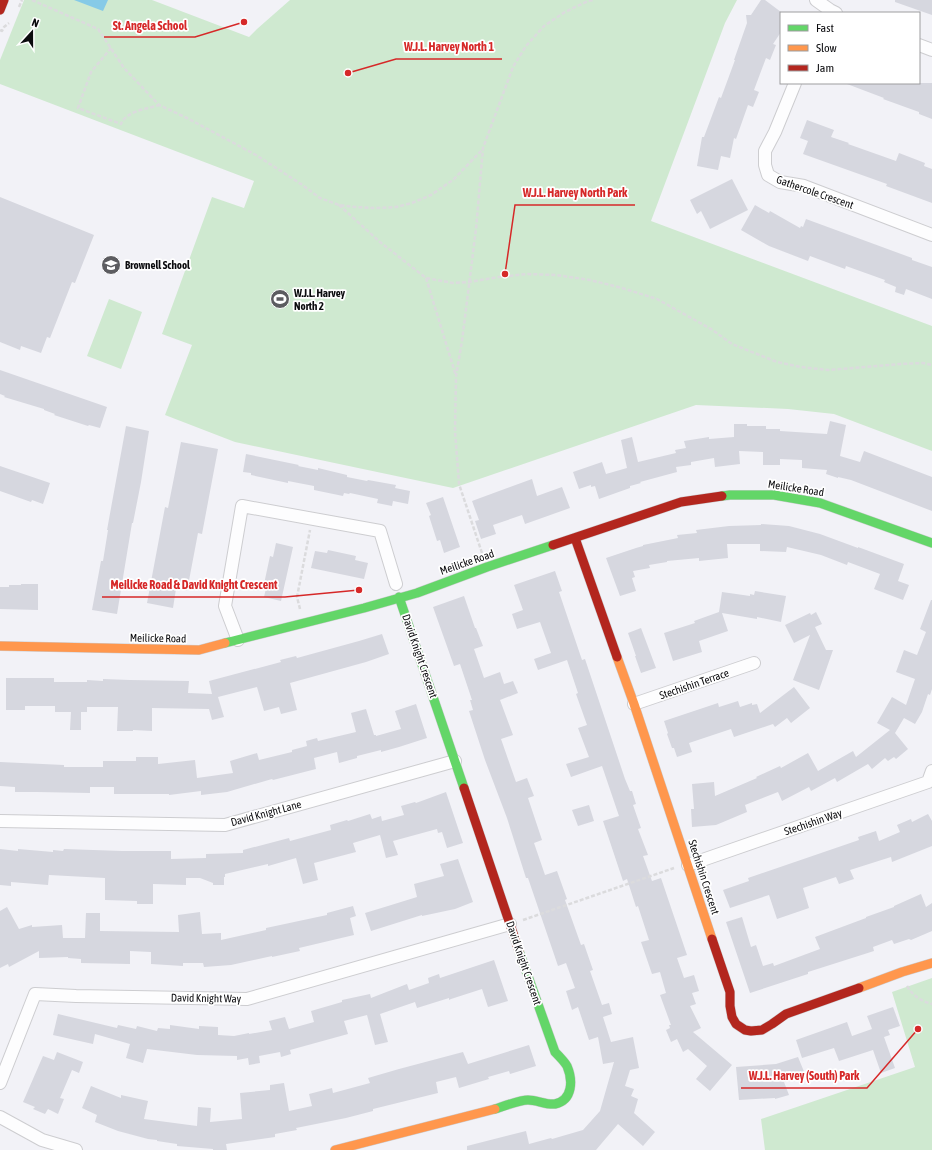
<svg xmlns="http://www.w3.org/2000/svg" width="932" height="1150" font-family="'Asap Condensed',sans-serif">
	<rect width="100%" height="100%" fill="#f2f2f7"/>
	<path fill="#cfe9d0" d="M24 0H152L249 37 257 29 290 0H737L725 23 651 221 932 326V451L834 414 788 409 696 405 453 488 235 442 165 415 192 345 162 334 212 197 244 208 254 181 0 84V60Z
		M109 299 142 312 121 369 87 356Z
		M932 978V1150H765L761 1119 915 1067 892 992Z"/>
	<path fill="#86cae7" d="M74 0H108L103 11Z"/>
	<path fill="#d6d7df" d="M761 0H765L781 12V32L773 44 776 45 770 60 766 58 754 90 759 92 753 107 748 105 736 139 734 138 730 158 721 156 718 170 697 166 702 137H704L719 97 721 98 735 60H734L747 23 746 15H751Z
		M895 0H932V15L895 2Z
		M848 83H932V119L919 114V112L883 99 884 98 847 84Z
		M807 120 834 130 831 137 849 143 848 144 896 161 899 153 925 163 924 166 932 169V203L886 186 887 184 803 154 808 141 800 138Z
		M732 179 748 210 710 229 701 211 697 214 690 200Z
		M0 197 94 235 75 283 72 282 50 338 47 337 41 353 21 346 20 350 0 342Z
		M755 205 769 213 770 211 800 228 801 226 803 227 806 219 912 258V260L932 267V299L906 289 904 295 895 292 896 287 884 282 885 280 846 266 845 269 810 256 808 261 769 246 741 230Z
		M0 370 107 407 100 428 89 425 88 426 54 415 55 414 44 410V409L4 397 5 396 0 394Z
		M830 421 846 425 840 456 860 462 864 451 932 477V511L851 480 838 477V478L826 474 827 470 802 468V460L780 459V465H763V452L739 451 740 464 715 467 714 458 691 462V465L676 467 677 472 640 482 641 483 630 486V488L599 499 595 486 591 487V485L579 489 573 472 602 462 606 474 627 468 621 440 632 437 638 462 676 453 675 450 686 448 684 441 709 437V439L734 437V424H747V426H766V429H780V431L827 434Z
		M126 426 149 431 141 482 133 523H132L117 614 92 610 101 561H103L108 530H107Z
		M181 442 218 449 202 534 198 533 187 591 176 589 173 608 147 603 165 507 168 508Z
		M246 454 299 465 298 466 318 470V468L347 475V477L367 481 368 480 396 485 395 488 410 491 408 504 393 501 392 506 377 503 378 499 350 493 349 494 344 493 343 496 314 490V486L288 481V483L251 475V473L243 472Z
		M0 466 50 483 43 504 32 500 31 502 0 491Z
		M532 479 537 496 562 487 570 508 525 524 522 515 493 525 496 534 481 539 475 521 479 520 472 501Z
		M443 497 460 547 444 553 440 540 437 541 429 516 431 515 426 503Z
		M761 524 789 526 820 534 858 548V547L904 564 898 581 909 585 903 600 874 589 880 574 848 562 847 565 821 555 787 547 786 552 760 551V544H727L728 558 699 561V558L667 561V562L649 565 650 568 633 571 635 577 632 578 636 591 620 596 606 558 636 548 643 546V545L678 538 677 535 697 533 696 530 729 526 761 525Z
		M276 543 293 547 281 601 264 597 267 584H264L270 556 273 557Z
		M328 550 356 556 355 560 368 563 364 579 311 568 315 551 327 553Z
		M555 571 562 591 559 592 582 660 585 659 625 779 630 791H632L636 804 633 805 641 828 638 829 648 855 643 856 652 881 661 878 687 955 677 958 684 978 694 975 699 991 692 993 696 1004 690 1006 701 1028 693 1032 732 1065 710 1091 696 1079 707 1066 688 1049 683 1052 677 1039 671 1042 666 1030 670 1028 669 1025H671L660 995 666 993 660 972 652 974 641 942 649 940 638 906 636 907 627 879 623 881 603 821 619 816 602 766 571 777 566 764 589 757 578 728 587 725 576 694 578 693 567 660 538 670 534 659 551 653 540 622 517 629 512 614 523 610 514 585Z
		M21 584H38V610L0 609V587H9V585H21Z
		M755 591 786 596 781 622 757 617V619L722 613 728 631 699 641 702 652 673 661 664 633 695 623 694 621 719 612 722 592 750 596V594L754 595Z
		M464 596 475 628H476L483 646 474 649 484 678 500 672 504 684 513 681 518 693 500 700 513 735 501 739 516 782 527 778 534 796 528 798 542 840 534 843 545 875 557 871 567 899 565 900 581 945 584 944 593 970 590 971 602 1005 609 1003 612 1014 603 1017 611 1042 633 1037 639 1068 630 1070 625 1086 634 1089 631 1096 638 1099 634 1113 655 1132 643 1146 618 1124 596 1150H467V1146L526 1131 529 1144 551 1138 552 1139 583 1130 600 1111 614 1062 603 1064 598 1037 589 1040 578 1007 572 1010 566 991 575 988 566 963 558 966 528 878H526L507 818 485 760 469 711 473 710 470 700H472L460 664 454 666 433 607Z
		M931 600H932V689L930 695 928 694 922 712 915 724 904 718 895 733 908 749 896 759 894 757 888 761 885 758 872 769 868 764 837 782 835 778 811 791 809 787 782 801 778 792 745 805 747 812 716 825 692 827 691 809H694L692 784 714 782 715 796 757 778 756 777 780 766 781 768 808 753 818 771 853 751 856 757 890 730 877 723 892 697 906 705 915 679 896 672 904 650 917 655 926 632 920 629Z
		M816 612 822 624 815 627 826 650H833L819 690 793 680 810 635 794 643 785 625 810 613 811 615Z
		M641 628 656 668 641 673 635 656H636L628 633Z
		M382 634 389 654 366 662 290 683 297 710 281 714 279 707 264 711 257 687 218 697 224 717 212 720 209 709 152 708V731L133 730V731H117L118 707H87V712H81V730H70L71 712H55V706H25V710H6V678H54V682H87V680L103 681V679L130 680 189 681 188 693 212 694 209 681 281 662 280 660 296 656 297 658 359 641Z
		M794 687 810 708 791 723 787 718 775 727 773 724 734 737 731 729 689 743 692 752 677 757 674 748H672L667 734 668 733 664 721 718 703 719 707 738 701 740 707 752 703V705L757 704 760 713Z
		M416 704 427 738 399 747 381 752V750L357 756V758L339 763 337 752 314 758 316 769 273 780 272 779 227 792 201 795V791L169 795V794H114V787H90V793L37 792H15V787L0 786V762L64 765V767H103V761H136V757H158V764L195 760 197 778 233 773 230 761 257 753 259 760 292 752V750L307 746 306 741 317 738 318 741 356 732 351 713 366 709 374 735H376V736L401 729 395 711Z
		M446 792 463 843 447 848 442 832 438 833 437 829 393 841 398 855 386 858 380 835 353 843 356 852 314 863 318 880 303 884 296 858 268 866V864L225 874V877H224V885H213V883L200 878H186V885L153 884V904H137V901L105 900V878L49 875 48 885 11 882V886L0 885V849L18 851V849L53 852V850L63 851 64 849 122 851H171V859L206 858V854L243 853V850L289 838 290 841 331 830 330 825 347 820 348 821 370 814 372 819 381 816 382 821 404 815 401 806 415 802 416 803Z
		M589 805 594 821 578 826 572 810Z
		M928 814 932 821V846L892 862 891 857 850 870 854 879 839 884 836 877 803 888 809 908 777 919 769 895 730 908 723 890 749 881 748 878 859 840 858 837 876 831 879 841 900 832 897 825 911 819 912 822Z
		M458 859 473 902 455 909 422 916V915L371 931 365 913 388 906 417 897 414 884 444 876 440 864Z
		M921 894 926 907 932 903V931L911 940 909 939 894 944 892 940 873 947 874 951 808 972V974L750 993 726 922 742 917 751 947 756 945 763 966 773 963 774 966 820 949 815 937 866 918V917L894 907V906Z
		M353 906 356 916 350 918 354 935 299 948 300 951 272 957V956L231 965 204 967 203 963H183V966L151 964V952L130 951V964L81 963V959L68 958V957L39 958V951L9 967 8 964 0 968V911L7 907 19 929 32 925V927L62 925 63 938H85L86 913H100V931L179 932 178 915 200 912 202 934 221 933V940L266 930V928L327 915V913Z
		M494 960 508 1001 488 1007 482 989 451 999 449 1000V998L417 1008 415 1002 380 1014 388 1042 375 1045 367 1015 344 1021 348 1034 290 1050 291 1054 281 1057 280 1052 259 1056 260 1063 249 1065 248 1058 237 1060V1056L197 1055 147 1049 143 1063 126 1058 130 1044 95 1034 93 1044 53 1035 58 1014 117 1028 118 1025 136 1029 137 1026 157 1031 158 1028 170 1029V1025L199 1029V1026L218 1027V1035L234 1036 249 1033V1034L272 1030 269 1021 285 1017 289 1029 314 1022 311 1011 342 1002V1000L370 994 371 998 407 984 409 990 429 983 428 978 439 974 440 978Z
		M893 1007 900 1026 888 1030 890 1035 884 1037 895 1068 881 1073 873 1050 839 1061 834 1048 802 1058 796 1040 847 1022 852 1036 872 1029 867 1016Z
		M529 1045 536 1066 510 1074 509 1071 488 1077 489 1079 459 1088 456 1077 436 1082 438 1093 373 1109V1111L346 1118 296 1128 297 1130 275 1134V1137L226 1144 227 1150H213V1149L177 1146V1144L157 1141V1140L148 1139 118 1131 95 1122 97 1115 82 1108 91 1086 121 1098V1095L148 1101 144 1119 197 1126 198 1107 211 1108 210 1122 242 1119 240 1093 270 1090V1085L284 1083 289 1111 312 1106 309 1094 332 1088 333 1093 370 1083 368 1078 399 1069 463 1052 468 1064Z
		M57 1052 83 1062 79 1073 72 1070 60 1098 64 1099 58 1114 48 1109 45 1114 33 1109 35 1107 23 1102 43 1056 54 1060Z
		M798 1057 805 1074 784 1082 789 1095 775 1099V1098L739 1100 736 1067 776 1064Z"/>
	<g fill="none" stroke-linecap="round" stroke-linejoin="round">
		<g stroke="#cdcdd0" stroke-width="14">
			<path id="street" d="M816 0 830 10 836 13
				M919 45 932 50
				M795 83 775 132 765 151V165L768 175 780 182 804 186 932 235
				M238 640 225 606 242 506 380 531 396 584
				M634 704 754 663
				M0 821 225 825 455 761
				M688 865 928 782 932 771
				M0 1083 35 994 76 996 247 999 510 924
				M0 1117 42 1140 76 1150"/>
		</g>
		<g stroke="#cdcdd0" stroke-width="10">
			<path id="fast" d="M722 496 730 495H774L820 503 932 543
				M399 597 464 788
				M225 643 364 608 417 593 487 567 553 545
				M495 1109C504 1106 520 1100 528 1100 537 1100 546 1105 555 1104 573 1100 573 1080 567 1066 564 1061 559 1056 555 1052L519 951"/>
		</g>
		<g stroke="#cdcdd0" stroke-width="10">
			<path id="slow" d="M0 646 199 650 225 643
				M617 657 634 704 712 939
				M859 988 902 972 932 963
				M335 1150 495 1109"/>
		</g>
		<g stroke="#cdcdd0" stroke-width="10">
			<path id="jam" d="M0 10 4 0
				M575 538 617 657
				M553 545 681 502 722 496
				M464 788 519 951
				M712 939 730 992V1006L732 1017 736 1024 745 1030 751 1031 762 1030 772 1024 786 1014 859 988"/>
		</g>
		<path stroke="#dbdbdd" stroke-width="2.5" stroke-dasharray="4 2" stroke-linecap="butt" d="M32 0 98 29 124 68 159 105 187 118 256 155 301 184 320 198 339 205 355 207 376 208 396 207 412 203 431 195 453 180 483 149
			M19 7 22 0
			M0 30 2 31 4 27 9 23
			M111 48 91 72 78 108 121 124C126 111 147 109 159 105
			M339 205 380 242 426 278 453 283 469 282 499 277 527 274 556 275 590 280 622 288 657 299 711 329 732 344 777 362 801 367 828 370 900 364 923 363 932 365
			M426 278 456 376
			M482 553 459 484 455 431 456 376 462 341 476 229 483 148 513 67 526 46 544 26 565 12 588 1 594 0
			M300 609 297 597 310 530
			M523 920 674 868
			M907 986C913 996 921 1001 932 1004"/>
		<use href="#street" stroke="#fdfdfe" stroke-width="12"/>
		<use href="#fast" stroke="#63d668" stroke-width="9"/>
		<use href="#slow" stroke="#ff974d" stroke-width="9"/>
		<use href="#jam" stroke="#b3261e" stroke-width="9"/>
	</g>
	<defs>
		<g id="school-disc" transform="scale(1)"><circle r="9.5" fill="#5c5c60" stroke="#fff"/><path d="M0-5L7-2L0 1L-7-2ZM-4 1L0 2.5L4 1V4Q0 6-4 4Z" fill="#fff"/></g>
		<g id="stadium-disc" transform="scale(1)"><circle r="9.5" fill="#5c5c60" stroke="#fff"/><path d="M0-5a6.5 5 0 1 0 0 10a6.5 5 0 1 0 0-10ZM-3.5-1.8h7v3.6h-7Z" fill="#fff"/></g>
	</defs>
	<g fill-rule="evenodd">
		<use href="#school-disc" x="111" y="265"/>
		<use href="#stadium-disc" x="280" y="299"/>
	</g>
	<g text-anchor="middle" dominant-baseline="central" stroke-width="3.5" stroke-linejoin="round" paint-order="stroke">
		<g font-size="11" fill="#0b0b0e" stroke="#fff">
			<text transform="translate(815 192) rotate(19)">Gathercole Crescent</text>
			<text transform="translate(796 488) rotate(9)">Meilicke Road</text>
			<text transform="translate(467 562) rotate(-19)">Meilicke Road</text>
			<text transform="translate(158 638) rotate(1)">Meilicke Road</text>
			<text transform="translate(420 656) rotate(71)">David Knight Crescent</text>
			<text transform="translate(694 684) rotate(-19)">Stechishin Terrace</text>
			<text transform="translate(266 813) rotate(-15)">David Knight Lane</text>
			<text transform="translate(813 822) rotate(-19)">Stechishin Way</text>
			<text transform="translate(704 877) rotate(72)">Stechishin Crescent</text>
			<text transform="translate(524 963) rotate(71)">David Knight Crescent</text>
			<text transform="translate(206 998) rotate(1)">David Knight Way</text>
		</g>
		<g font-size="11" font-weight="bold" fill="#0b0b0e" stroke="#fff" text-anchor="start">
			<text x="125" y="265">Brownell School</text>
			<text x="294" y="293">W.J.L. Harvey<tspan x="294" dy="13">North 2</tspan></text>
		</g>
	</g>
	<path fill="none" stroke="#d62828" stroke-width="1.5" d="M244 22L195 37H104M348 73L396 59H502M505 274L515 205H635M359 590L285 597H102M918 1029L867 1088H741"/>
	<g fill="#d62828" stroke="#fff" stroke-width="1.5">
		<circle cx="244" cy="22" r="4"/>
		<circle cx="348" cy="73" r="4"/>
		<circle cx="505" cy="274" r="4"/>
		<circle cx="359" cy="590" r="4"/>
		<circle cx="918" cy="1029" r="4"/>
	</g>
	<g font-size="12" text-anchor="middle" font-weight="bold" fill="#d62828" stroke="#fff" stroke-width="3.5" stroke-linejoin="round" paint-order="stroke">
		<text x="150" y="30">St. Angela School</text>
		<text x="449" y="51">W.J.L. Harvey North 1</text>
		<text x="575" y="197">W.J.L. Harvey North Park</text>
		<text x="194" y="589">Meilicke Road &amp; David Knight Crescent</text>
		<text x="804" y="1080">W.J.L. Harvey (South) Park</text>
	</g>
	<rect x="780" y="12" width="140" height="72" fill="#ffffff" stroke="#9d9d9f"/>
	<rect x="788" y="25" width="20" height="6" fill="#63d668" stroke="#9d9d9f"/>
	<text x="816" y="32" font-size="12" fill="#0b0b0e">Fast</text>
	<rect x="788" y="45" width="20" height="6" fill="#ff974d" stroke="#9d9d9f"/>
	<text x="816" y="52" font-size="12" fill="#0b0b0e">Slow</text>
	<rect x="788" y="65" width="20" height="6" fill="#b3261e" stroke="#9d9d9f"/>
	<text x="816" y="72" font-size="12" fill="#0b0b0e">Jam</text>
	<g transform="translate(32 32) rotate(21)" stroke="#ffffff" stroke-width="3" paint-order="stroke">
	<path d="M0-3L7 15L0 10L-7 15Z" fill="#0b0b0e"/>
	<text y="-6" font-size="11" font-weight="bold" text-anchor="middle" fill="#0b0b0e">N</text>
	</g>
</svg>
